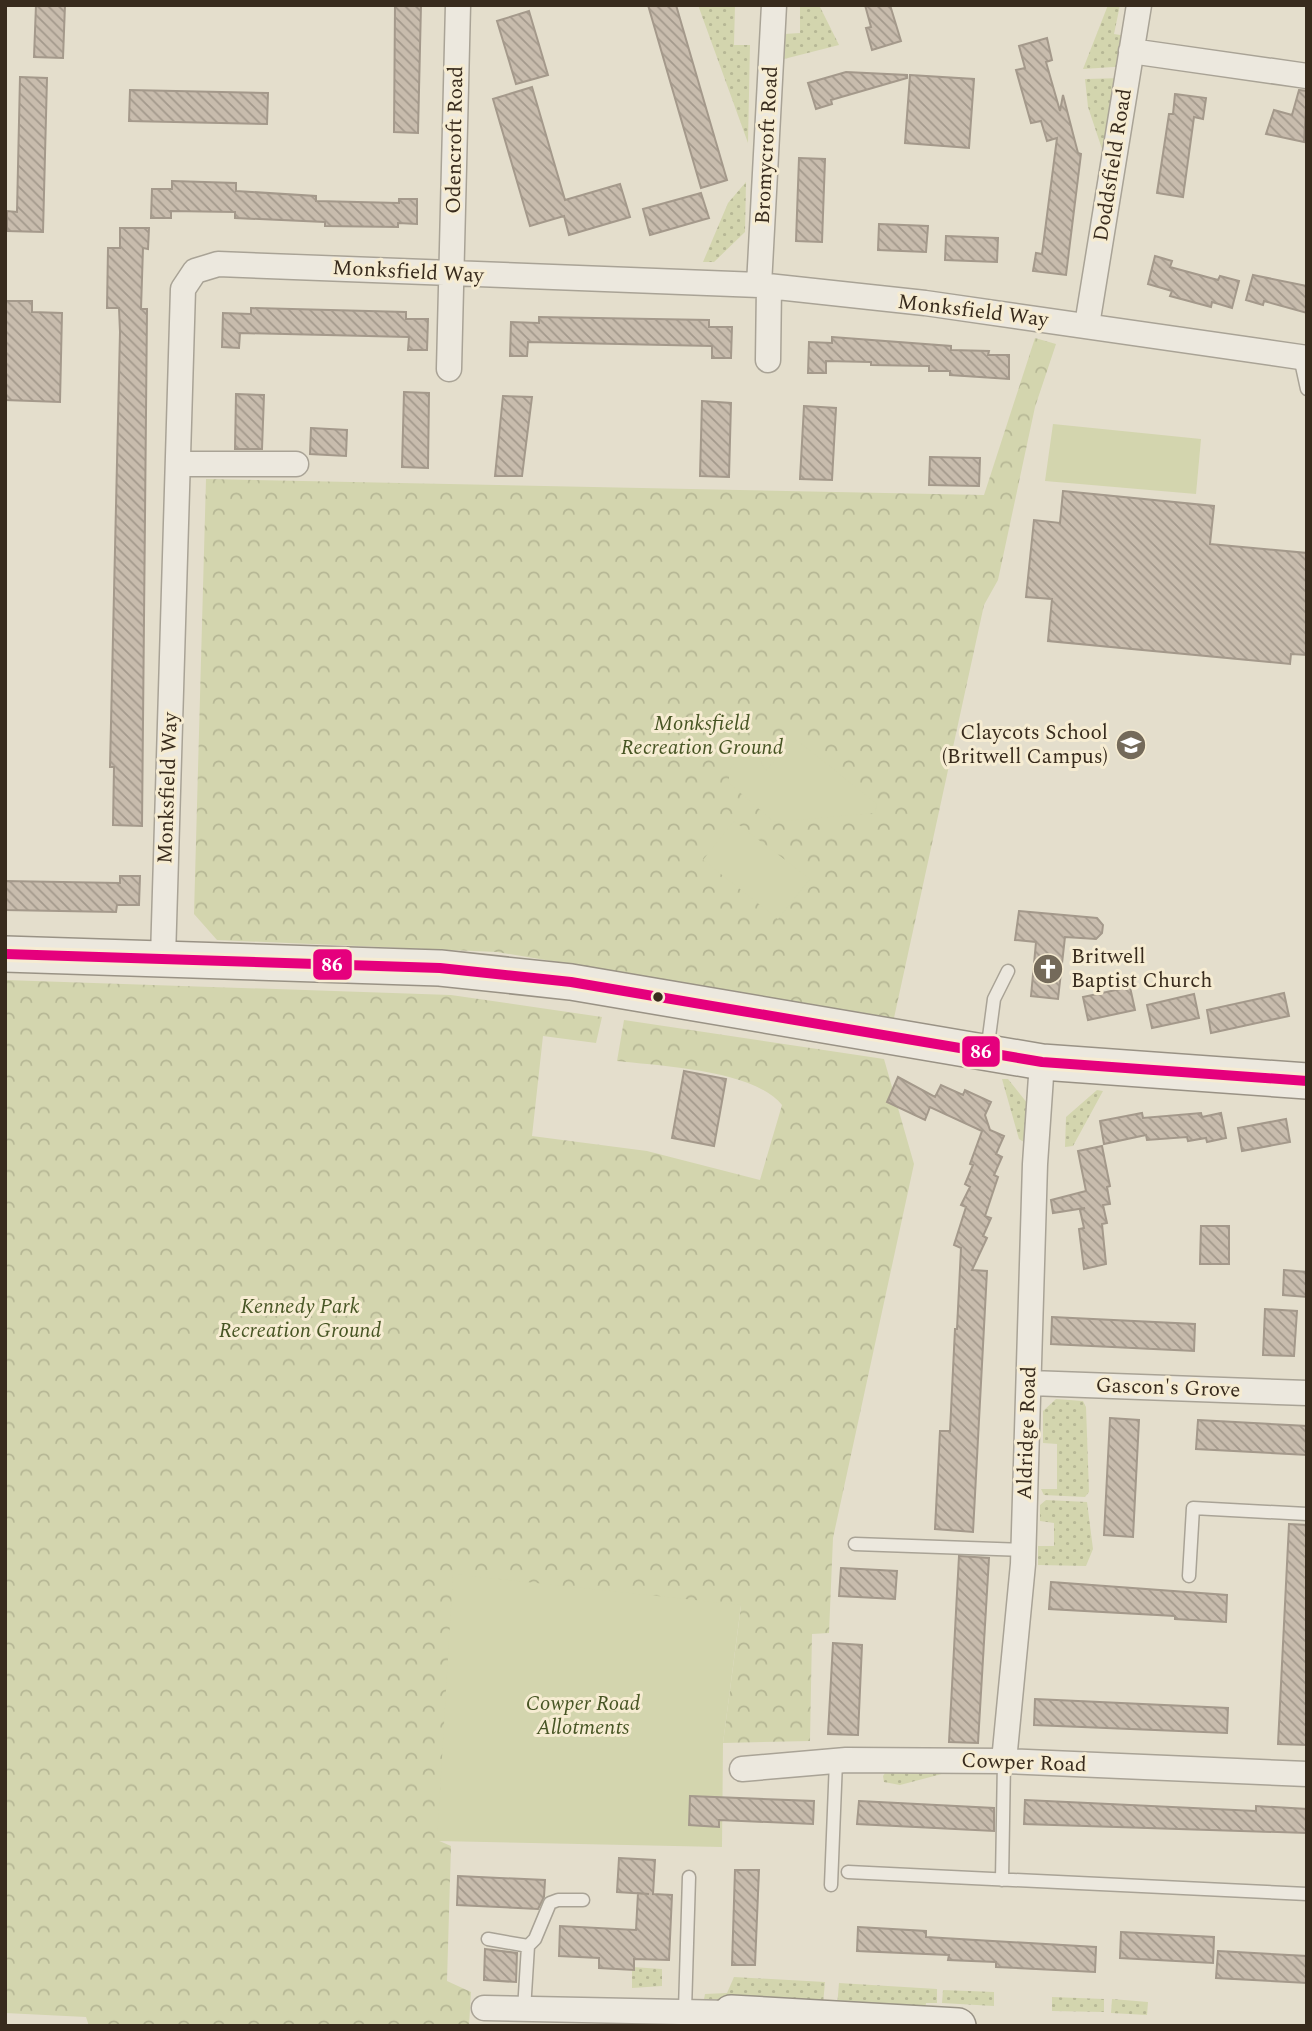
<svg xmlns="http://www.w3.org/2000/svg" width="1312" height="2031" font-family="Spectral,serif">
	<defs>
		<pattern id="grass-dots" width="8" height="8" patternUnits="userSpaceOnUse" patternTransform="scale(1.75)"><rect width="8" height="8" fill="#d3d5ae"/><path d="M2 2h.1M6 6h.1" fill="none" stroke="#b6b795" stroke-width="1.8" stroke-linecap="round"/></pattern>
		<pattern id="park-crowns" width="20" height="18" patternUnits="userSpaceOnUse" patternTransform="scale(1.75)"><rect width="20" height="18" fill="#d3d5ae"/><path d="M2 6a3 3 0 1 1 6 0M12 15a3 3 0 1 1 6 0" fill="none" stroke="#b6b795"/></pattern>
		<pattern id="building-back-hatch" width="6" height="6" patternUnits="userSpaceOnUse" patternTransform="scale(1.75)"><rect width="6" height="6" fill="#c8bcad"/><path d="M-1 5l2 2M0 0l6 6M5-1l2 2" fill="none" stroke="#a3998c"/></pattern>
	</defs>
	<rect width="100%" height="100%" fill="#e4decc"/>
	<path fill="url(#grass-dots)" d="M698 5H735L734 45H750L748 143Z
		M800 5H819L839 45 784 59V34L800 33Z
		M1108 5H1120L1114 34 1133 37 1129 66 1083 69Z
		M1124 78 1106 161 1088 107 1085 79Z
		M746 182 745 232 714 262H703L728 203Z
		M1002 1079H1008L1035 1113 1027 1144 1019 1139Z
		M1097 1090 1103 1091 1073 1146 1065 1147 1066 1117Z
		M1056 1399 1083 1401 1086 1407 1089 1492 1085 1497 1044 1495 1041 1489H1057V1444L1043 1443V1411Z
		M1046 1500 1087 1502 1093 1549 1086 1566 1038 1565V1546H1054V1523L1040 1521V1505Z
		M889 1767 957 1770 900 1785 884 1782 883 1776Z
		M632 1967 662 1969V1986L632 1988Z
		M734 1977 825 1982 823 2004 704 1999 705 1994 727 1993Z
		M839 1983 937 1989V2003H926L925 2011 837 2007Z
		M943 1990 994 1992V2006L942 2003Z
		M1052 1997 1104 1999V2012L1052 2011Z
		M1112 1999 1148 2002 1147 2015 1111 2013Z"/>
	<path fill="url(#park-crowns)" d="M1035 338 1056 344 1035 407 998 580 984 605 894 1018 497 952 217 940 194 914 206 479 984 495Z
		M5 980 451 995 602 1017 596 1043 543 1036 532 1136 647 1151 760 1180 782 1105C754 1070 661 1066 617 1061L624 1020 884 1059 914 1164 833 1538 829 1633 812 1634 810 1741 723 1743 741 1606 437 1840 451 1846 447 1981 471 1992 469 2026H89L86 2017 5 2013Z"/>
	<path fill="#d3d5ae" d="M1053 424 1201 439 1196 494 1045 481Z
		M790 741H798L877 804 875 813 774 822 729 783V770L742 753 757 754 766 771Z
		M734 821 810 879 778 919 703 860Z
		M453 1574 741 1605 723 1743 722 1847 437 1841Z"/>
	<path fill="url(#building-back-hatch)" stroke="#a4998b" stroke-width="2" d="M36 5H65L63 58 34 57Z
		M395 5H421L418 133 394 132Z
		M648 5H676L727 180 701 188Z
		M865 5H890L901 41 872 50 866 28 871 27Z
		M529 11 548 75 516 84 497 21Z
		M1047 38 1052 60 1046 62 1060 111 1063 95 1078 153 1081 154 1066 275 1033 271 1036 253 1042 254 1057 138 1047 141 1041 121 1031 123 1016 70 1025 68 1019 46Z
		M846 72 907 75V78L831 100 832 104 816 109 808 83Z
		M910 75 974 79 969 148 905 143Z
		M20 77 47 78 43 232 7 231V211L17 212Z
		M532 87 565 200 620 184 630 217 569 235 564 216 530 226 493 99Z
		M130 90 268 93 267 124 129 121Z
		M1299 90 1307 91 1304 142 1266 134 1274 110 1292 115Z
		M1175 94 1206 98 1203 119 1194 117 1183 197 1157 193 1169 114H1173Z
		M799 158 825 159 822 242 796 241Z
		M172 181 236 183V191L316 196V201L399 203V199H417V224L398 223V227L325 226V222L235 218V212L171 211V218H151L152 189H172Z
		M701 193 709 218 650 235 643 209Z
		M879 224 928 226 926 252 878 250Z
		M120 228H149L148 249 143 248 141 309H147L142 826 113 825 114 767H110L120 332 119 308H107L108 248H120Z
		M946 236 998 238 997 262 945 260Z
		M1155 256 1172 261 1170 267 1218 280 1220 276 1239 281 1232 308 1212 302 1211 307 1170 296 1172 291 1148 284Z
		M1253 275 1307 286V313L1264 301 1263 305 1246 300Z
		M5 301H32V312L62 313 60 402 5 400Z
		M251 308 406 312V319H428L427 350H408L409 337 240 333 239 348 222 347 223 313 251 314Z
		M539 317 709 320V327H732L731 358H712V346L528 342 527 356H510L511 322 539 323Z
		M832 337 951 346V350L989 351 988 355H1009V379L950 375V371H929V366L871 365V362L826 361V373H808L809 342 832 343Z
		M404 392 429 393 428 468 402 467Z
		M236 394 264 395 262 449H235Z
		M503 396 532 397 522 476H495Z
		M702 401 731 403 729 477 700 476Z
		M804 406 836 408 832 480 800 479Z
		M311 428 347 430 346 456 310 454Z
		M930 457 980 458 979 486 929 485Z
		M1063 491 1214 506 1210 544 1307 553V655L1291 654 1290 664 1048 641 1052 599 1026 597 1034 520 1060 523Z
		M120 876H140L139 905H117L116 912 5 910V881L120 883Z
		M1019 911 1097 918 1103 925 1102 933 1096 939 1065 937 1058 999 1031 996 1036 942 1015 940Z
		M1130 987 1135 1010 1088 1020 1083 997Z
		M1284 993 1289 1016 1211 1033 1207 1010Z
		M1194 994 1199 1018 1152 1028 1147 1005Z
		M684 1071 726 1079 714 1146 672 1138Z
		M898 1077 935 1097 941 1085 963 1095 965 1090 991 1102 985 1115 990 1130 1004 1136 996 1154 1002 1157 994 1175 998 1177 985 1216 991 1218 983 1236 987 1238 972 1270 987 1271 973 1532 935 1529 940 1431H950L955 1329H957L961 1248 954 1245 966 1207 961 1205 970 1187 965 1184 973 1165 970 1164 982 1131 930 1107 925 1120 887 1102Z
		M1142 1113 1143 1118 1201 1113 1202 1117 1221 1113 1226 1138 1207 1142 1206 1138 1188 1141 1187 1137 1147 1140 1146 1135 1104 1144 1100 1121Z
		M1286 1119 1290 1142 1242 1151 1238 1128Z
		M1102 1146 1110 1186 1107 1187 1110 1204 1103 1205 1107 1223 1102 1224 1106 1264 1084 1269 1079 1229 1084 1228 1080 1210 1085 1208 1053 1213 1051 1200 1086 1191 1078 1151Z
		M1201 1226H1229V1264H1200Z
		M1284 1270 1307 1272V1297L1283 1295Z
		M1265 1309 1297 1311 1294 1356 1263 1355Z
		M1052 1317 1195 1324 1194 1351 1051 1344Z
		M1110 1418 1139 1420 1133 1537 1104 1535Z
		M1198 1420 1307 1426V1455L1196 1449Z
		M1289 1524 1307 1525V1745L1278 1744Z
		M959 1556 989 1558 978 1743 949 1742Z
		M841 1568 897 1571 895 1599 839 1596Z
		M1051 1582 1227 1595 1226 1622 1175 1619V1616L1049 1609Z
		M833 1643 862 1645 858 1735 828 1734Z
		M1035 1699 1228 1708 1227 1733 1034 1725Z
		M690 1796 814 1801 813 1824 719 1820V1827L689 1825Z
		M1025 1800 1256 1811V1806L1307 1809V1833L1024 1824Z
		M859 1801 994 1808V1831L857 1824Z
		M619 1858 655 1860 653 1894 672 1895 669 1960 634 1959V1970L599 1968V1958L559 1956 560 1926 636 1930 638 1893 649 1894 617 1892Z
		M735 1870H759L755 1965H732Z
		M458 1876 545 1880 544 1897 538 1909 457 1905Z
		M858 1927 926 1931V1937L1096 1947 1095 1972 996 1967V1962L948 1960 949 1955 857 1951Z
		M1121 1932 1214 1937 1213 1963 1120 1958Z
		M485 1949 517 1953 516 1982 484 1980Z
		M1218 1951 1307 1956V1983L1216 1978Z"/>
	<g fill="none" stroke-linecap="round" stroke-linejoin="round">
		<g stroke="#a9a396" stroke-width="15">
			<path id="lane" d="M1300 357 1307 389
				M987 1052 994 999 1008 971
				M855 1544 1024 1550
				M1189 1576 1193 1508 1307 1514
				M848 1872 1307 1894
				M1002 1880 1004 1761
				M831 1885 836 1761
				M488 1939 528 1946
				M524 2010 528 1946 535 1939 550 1903 558 1900H583
				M685 2010 689 1877"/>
		</g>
		<g stroke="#a9a396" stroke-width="27">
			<path id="street" d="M1131 51 1307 76
				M759 285 774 5
				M1087 325 1139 5
				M768 360 769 286
				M449 369 458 5
				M179 464H296
				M163 958 183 289 195 271 218 264 759 285 925 303 1307 358
				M1030 1383 1307 1393
				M1004 1761 1023 1564 1035 1164 1042 1062
				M742 1769 846 1760 1004 1761 1307 1774
				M484 2008 731 2013"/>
		</g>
		<g stroke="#999285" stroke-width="38">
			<path id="secondary" d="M5 954 440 968 571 982 1042 1062 1307 1081
				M731 2026V2013L958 2026"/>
		</g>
		<use href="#lane" stroke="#ece8de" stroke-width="12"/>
		<use href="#street" stroke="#ece8de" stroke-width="24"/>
		<use href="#secondary" stroke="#ece8de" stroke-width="35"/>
		<g stroke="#f6ecd2" stroke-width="16">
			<path id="bus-1" d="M5 954 440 968 571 982 1042 1062 1307 1081"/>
		</g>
		<use href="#bus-1" stroke="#e5007d" stroke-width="10"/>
	</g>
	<defs>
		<g id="school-disc" transform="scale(1.575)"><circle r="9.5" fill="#746a5a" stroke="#f6ecd2"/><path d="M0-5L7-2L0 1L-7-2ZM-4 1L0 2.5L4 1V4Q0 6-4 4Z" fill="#fff"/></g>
		<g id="church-disc" transform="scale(1.575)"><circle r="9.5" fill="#746a5a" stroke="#f6ecd2"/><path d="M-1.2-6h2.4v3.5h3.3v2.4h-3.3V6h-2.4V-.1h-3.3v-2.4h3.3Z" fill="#fff"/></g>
	</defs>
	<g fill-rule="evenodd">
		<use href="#school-disc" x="1131" y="745"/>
		<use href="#church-disc" x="1048" y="969"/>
	</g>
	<circle fill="#382b1d" stroke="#f6ecd2" stroke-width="2.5" cx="658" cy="997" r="6"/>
	<g text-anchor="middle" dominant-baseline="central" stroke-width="6" stroke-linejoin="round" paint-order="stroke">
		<g font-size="21" fill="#382b1d" stroke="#f6ecd2">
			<text transform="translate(455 140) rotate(-89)">Odencroft Road</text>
			<text transform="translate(767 145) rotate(-87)">Bromycroft Road</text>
			<text transform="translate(1113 165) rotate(-81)">Doddsfield Road</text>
			<text transform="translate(408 272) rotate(3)">Monksfield Way</text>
			<text transform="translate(973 311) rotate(7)">Monksfield Way</text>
			<text transform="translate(168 788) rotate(-88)">Monksfield Way</text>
			<text transform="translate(1168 1388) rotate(2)">Gascon's Grove</text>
			<text transform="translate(1027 1433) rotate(-88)">Aldridge Road</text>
			<text transform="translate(1024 1763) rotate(2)">Cowper Road</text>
		</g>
		<g font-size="21" font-style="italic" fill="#475524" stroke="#f6ecd2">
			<text x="702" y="724">Monksfield<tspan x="702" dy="24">Recreation Ground</tspan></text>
			<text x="300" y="1307">Kennedy Park<tspan x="300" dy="24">Recreation Ground</tspan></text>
			<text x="583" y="1704">Cowper Road<tspan x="583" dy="24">Allotments</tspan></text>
		</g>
		<g font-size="21" fill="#382b1d" stroke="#f6ecd2" text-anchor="end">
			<text x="1108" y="733">Claycots School<tspan x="1108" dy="24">(Britwell Campus)</tspan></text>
			<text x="1071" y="957" text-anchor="start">Britwell<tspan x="1071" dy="24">Baptist Church</tspan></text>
		</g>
	</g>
	<g stroke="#f6ecd2" stroke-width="2.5">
		<rect x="312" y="948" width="41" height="33" rx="7" fill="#e5007d"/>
		<rect x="961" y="1035" width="40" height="33" rx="7" fill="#e5007d"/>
	</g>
	<g font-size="19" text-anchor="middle" font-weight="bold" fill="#fff">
		<text x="332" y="971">86</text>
		<text x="981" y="1058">86</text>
	</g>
	<rect width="1312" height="2031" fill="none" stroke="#382b1d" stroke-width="14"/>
</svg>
